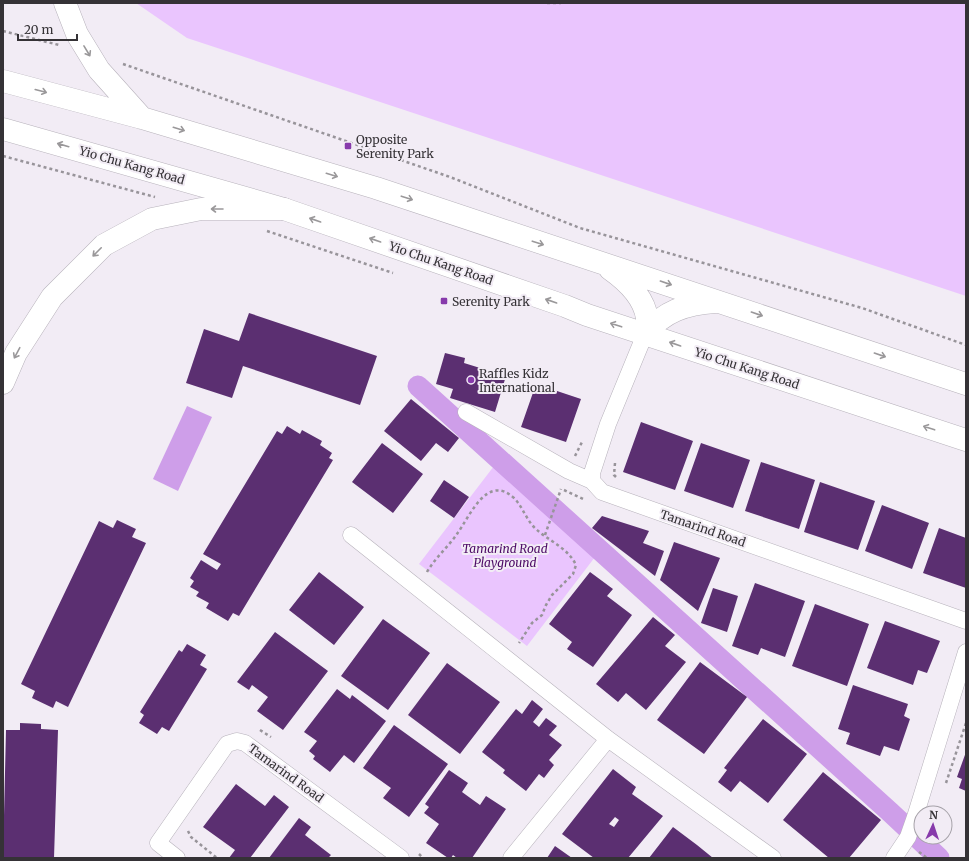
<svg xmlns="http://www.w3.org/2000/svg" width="969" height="861" font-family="Merriweather,serif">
	<rect width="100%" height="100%" fill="#f2ecf5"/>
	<path fill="#eac5fe" d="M136 3H966V296L187 38Z
		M494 466 595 557 527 646 419 564Z"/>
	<path fill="#ce9ee9" d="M187 406 212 417 178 491 153 479Z"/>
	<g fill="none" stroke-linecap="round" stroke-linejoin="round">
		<path stroke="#ce9ee9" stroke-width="21" d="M418 386 890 812 939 858"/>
	</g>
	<path fill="#5b2f71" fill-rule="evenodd" d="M249 313 377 356 360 405 243 366 232 398 186 383 204 329 239 341Z
		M445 353 465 358 464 363 506 376 495 412 450 398 453 389 436 384Z
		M536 384 581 399 566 442 521 427Z
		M411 399 459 438 448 452 436 443 421 461 384 431Z
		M641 422 693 441 675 490 623 472Z
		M287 426 300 434 302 430 322 441 320 445 332 453 329 458 333 460 239 616 233 613 228 621 206 608 209 603 196 596 199 592 190 587 194 581 190 578 201 560 217 570 221 564 203 554 277 431 282 434Z
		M382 443 423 474 393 513 352 482Z
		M701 443 750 460 733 508 684 491Z
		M761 462 815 480 799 529 745 511Z
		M444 480 469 497 454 518 430 501Z
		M820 482 875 501 858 550 804 532Z
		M882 505 929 523 912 569 865 551Z
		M602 516 649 531 643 543 664 551 655 576 592 528Z
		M117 520 136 529 132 537 146 543 68 707 56 701 53 708 32 698 35 691 21 684 99 521 113 528Z
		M939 528 966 538V588L923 573Z
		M674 542 720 558 698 611 660 580Z
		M319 572 364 607 334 645 289 610Z
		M590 572 613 589 607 596 632 615 593 667 567 649 572 642 549 624Z
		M755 583 805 601 785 657 761 648 758 655 732 646Z
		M713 588 738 596 727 632 701 623Z
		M815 604 869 624 847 686 792 666Z
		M653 617 675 635 665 646 686 662 646 710 626 693 618 702 596 684Z
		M383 619 430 653 388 710 341 676Z
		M885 621 940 641 927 673 918 670 913 685 867 668Z
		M275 632 328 671 283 730 257 711 268 697 252 685 249 690 237 682Z
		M187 644 206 655 200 665 207 669 169 731 162 727 157 734 139 723 144 715 140 712 179 650 182 652Z
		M700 662 747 697 704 754 657 720Z
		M447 663 500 702 460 754 408 715Z
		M853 685 908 704 904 716 910 719 899 751 884 746 880 756 846 744 850 733 838 729Z
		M337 689 350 699 352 695 386 721 354 763 344 755 330 772 313 759 315 756 309 751 317 741 304 732Z
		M532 700 543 709 533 722 539 727 546 718 557 726 549 735 562 745 549 760 554 765 544 778 539 774 526 791 503 773 505 770 482 752 516 709 522 714Z
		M763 719 807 754 768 803 740 781 731 792 718 782 727 770 724 768Z
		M20 723 41 724V729L58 730 54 858H3L6 730H20Z
		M394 725 448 764 409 817 383 798 391 788 363 768Z
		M966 752V791L959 788 962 779 957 777Z
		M613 769 636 787 632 794 663 816 628 858H594L562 834ZM615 817 619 820 614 827 609 824Z
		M449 770 468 783 462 792 473 800 480 805 486 796 506 809 472 858H457L453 855 451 858H448L426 843 439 824 424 813 429 807 425 804Z
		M823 772 881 820 849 858H829L783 820Z
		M236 784 265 806 274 795 289 807 250 858H229L235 850 203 827Z
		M299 818 311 827 305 835 331 855 328 858H269Z
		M673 827 697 845 713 858H649Z
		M555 846 572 858H547Z"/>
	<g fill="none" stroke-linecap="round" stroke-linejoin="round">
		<g stroke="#b7b2bb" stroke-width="17">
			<path id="minor" d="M645 334 608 424 592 473V481L602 492 966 621
				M466 412 569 471 592 481
				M351 535 608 739 773 858
				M177 858 158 843 227 744 237 741 245 743 401 858
				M511 858 608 739
				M894 858 908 837 915 817 966 652"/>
		</g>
		<g stroke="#b7b2bb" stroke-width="23">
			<path id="primary" d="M65 3 77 34 99 70 142 118
				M3 81 142 118 376 188 966 384
				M3 129 284 209 565 306 587 315 966 440
				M610 269C627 281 644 297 647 318 648 323 646 329 645 334
				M645 334C664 311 686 304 715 302"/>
		</g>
		<g stroke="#b7b2bb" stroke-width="23">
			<path id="motorway" d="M3 383 16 353 52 297 104 245 152 219 201 209H284"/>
		</g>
		<path stroke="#98949a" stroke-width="2.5" stroke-dasharray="3 3" stroke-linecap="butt" d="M547 3H561
			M3 31 59 45
			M123 64 450 177 580 228 862 308 966 345
			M3 156 155 197
			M267 231 393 273
			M575 456 582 442
			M615 463 614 475 616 477
			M564 490 583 499
			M545 535 561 489
			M427 572C435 558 448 547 457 534 470 516 487 473 514 498 523 507 526 520 536 529 549 541 568 548 576 565L573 574 552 595 546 605 542 615 532 623 519 643
			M260 730 271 737
			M946 783 966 723
			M188 831 191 837 217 858
			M919 852 927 858
			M419 854 423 858"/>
		<use href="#minor" stroke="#fff" stroke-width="16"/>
		<use href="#primary" stroke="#fff" stroke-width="22"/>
		<use href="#motorway" stroke="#fff" stroke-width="22"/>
	</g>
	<defs><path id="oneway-shaft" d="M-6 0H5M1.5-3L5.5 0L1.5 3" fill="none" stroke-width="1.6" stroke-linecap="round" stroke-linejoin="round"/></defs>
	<g stroke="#9a989a">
		<use href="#oneway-shaft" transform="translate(87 51) rotate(59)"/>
		<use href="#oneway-shaft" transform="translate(41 91) rotate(15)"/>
		<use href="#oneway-shaft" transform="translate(179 129) rotate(17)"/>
		<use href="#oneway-shaft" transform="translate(63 145) rotate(-164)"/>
		<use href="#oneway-shaft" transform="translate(332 175) rotate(17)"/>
		<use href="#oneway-shaft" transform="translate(407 198) rotate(18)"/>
		<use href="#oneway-shaft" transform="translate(217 209) rotate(-180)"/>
		<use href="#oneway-shaft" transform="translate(315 220) rotate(-161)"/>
		<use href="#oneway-shaft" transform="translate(375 240) rotate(-161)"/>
		<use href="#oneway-shaft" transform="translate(538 243) rotate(18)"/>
		<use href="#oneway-shaft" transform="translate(97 252) rotate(135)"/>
		<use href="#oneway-shaft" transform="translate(666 283) rotate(19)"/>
		<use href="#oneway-shaft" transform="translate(551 301) rotate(-161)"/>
		<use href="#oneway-shaft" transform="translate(757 314) rotate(19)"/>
		<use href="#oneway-shaft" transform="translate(616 325) rotate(-162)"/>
		<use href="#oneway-shaft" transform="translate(675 344) rotate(-161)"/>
		<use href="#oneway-shaft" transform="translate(17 353) rotate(118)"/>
		<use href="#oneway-shaft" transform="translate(880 355) rotate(19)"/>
		<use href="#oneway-shaft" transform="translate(929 428) rotate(-162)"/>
	</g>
	<g fill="#873aab" stroke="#f2ecf5" stroke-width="1.5">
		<rect x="344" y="142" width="8" height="8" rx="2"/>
		<rect x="440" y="297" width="8" height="8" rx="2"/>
		<circle cx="471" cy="380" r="4"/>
	</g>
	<g text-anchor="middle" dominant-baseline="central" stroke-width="4" stroke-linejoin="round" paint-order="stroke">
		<g font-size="12" fill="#353236" stroke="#f2ecf5" text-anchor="start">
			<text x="356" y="139">Opposite<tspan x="356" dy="14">Serenity Park</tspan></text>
			<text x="452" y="301">Serenity Park</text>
			<text x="479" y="373">Raffles Kidz<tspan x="479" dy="14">International</tspan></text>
		</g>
		<g font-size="12" fill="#353236" stroke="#f2ecf5">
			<text transform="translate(132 165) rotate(16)">Yio Chu Kang Road</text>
			<text transform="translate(441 263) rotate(19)">Yio Chu Kang Road</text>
			<text transform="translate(747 368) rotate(18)">Yio Chu Kang Road</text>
			<text transform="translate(703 528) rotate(19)">Tamarind Road</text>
			<text transform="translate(286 773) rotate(36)">Tamarind Road</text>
		</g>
		<g font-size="12" font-style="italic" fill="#4c0a65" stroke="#f2ecf5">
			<text x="505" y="548">Tamarind Road<tspan x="505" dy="14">Playground</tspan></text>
		</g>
	</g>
	<rect width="969" height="861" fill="none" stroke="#353236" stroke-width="8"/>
	<g transform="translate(933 825) rotate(3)"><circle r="19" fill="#f2ecf5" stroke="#a6a2a9"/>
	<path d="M0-3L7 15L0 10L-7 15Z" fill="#873aab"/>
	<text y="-6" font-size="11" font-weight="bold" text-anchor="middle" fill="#353236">N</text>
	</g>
	<path d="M18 34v6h59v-6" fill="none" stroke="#353236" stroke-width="2"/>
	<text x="24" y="34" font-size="12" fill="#353236" stroke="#f2ecf5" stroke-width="3" paint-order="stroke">20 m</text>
</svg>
